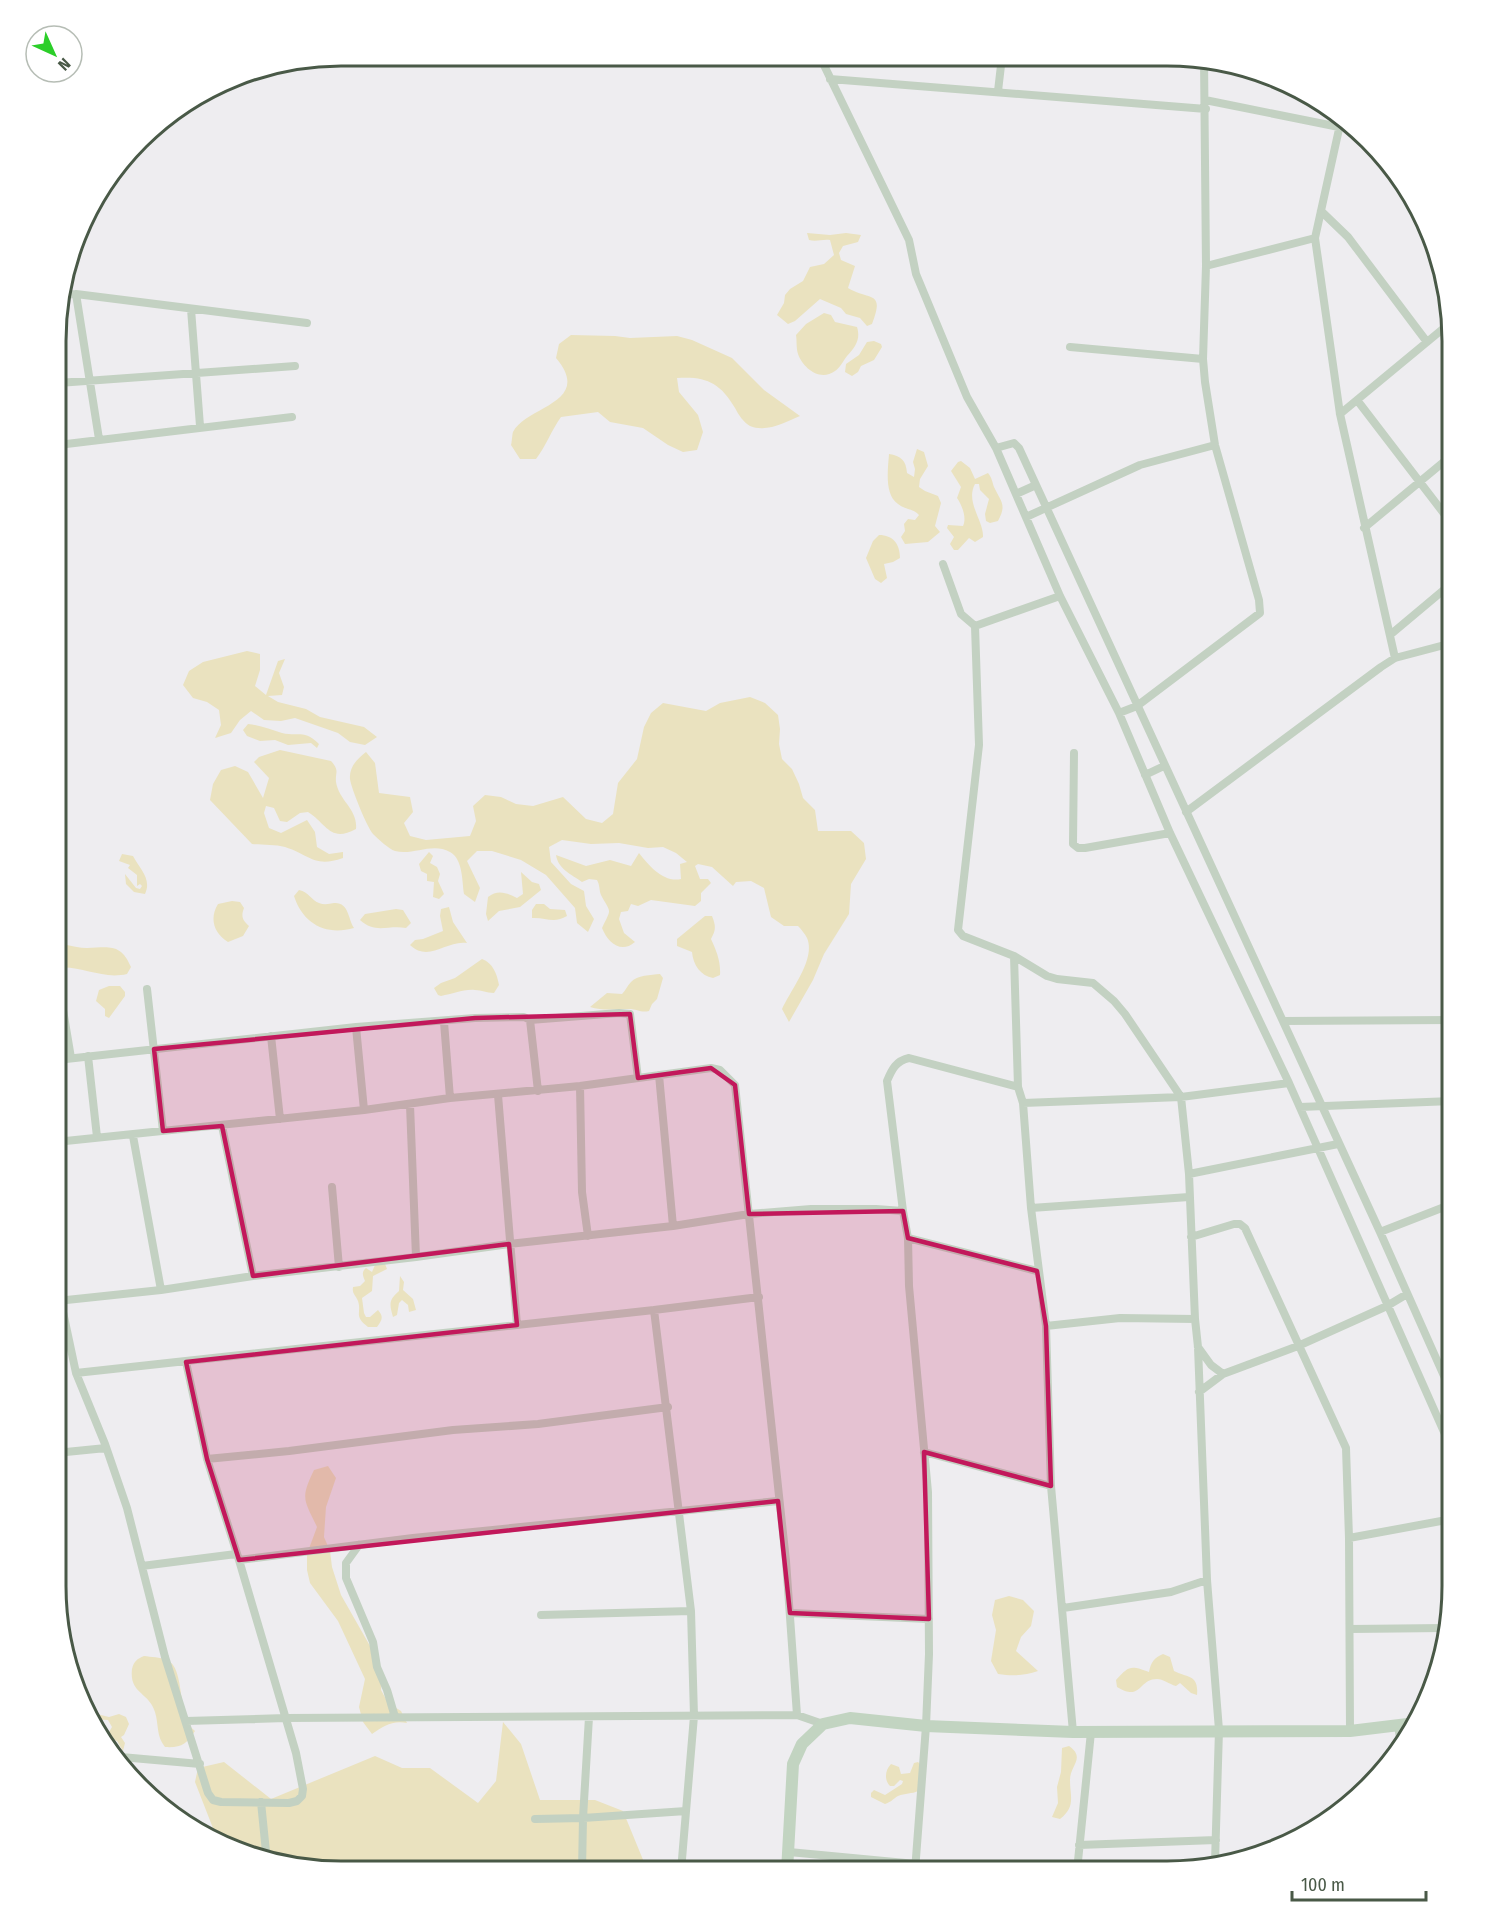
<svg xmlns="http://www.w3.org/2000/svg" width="1508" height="1927" font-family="'Fira Sans Condensed',sans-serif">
	<rect width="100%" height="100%" fill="#eeedf0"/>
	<path fill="#eae2bf" d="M807 233 830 235 846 233 861 235 858 242 843 246 839 253 841 260 855 266 848 288C870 301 885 290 872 324L867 326 860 318 846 314 841 308 820 299 795 321 788 324 777 315 784 303 785 295 790 289 803 281 810 267 824 264 834 255 830 240C822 239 817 242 809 240Z
		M824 313 831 315 835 322 857 327C861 340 855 347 847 356 843 361 840 368 835 371 820 382 803 368 798 354 796 347 797 341 796 335L806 324Z
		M571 335 615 336 630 338 677 336 692 340 732 358 764 390 800 416C786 422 766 433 750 426 744 423 738 414 735 408 720 382 705 376 677 378L679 392 698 415 703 432 697 450 683 452 668 445 643 428 610 422 598 412 561 417C551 431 546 446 536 459H520L511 445C512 442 512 435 513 432 526 406 594 403 556 358L559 344Z
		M874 341 881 344 882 347 874 360 861 366 858 372 852 376 845 372 846 364 859 355 867 342Z
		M917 449 924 452 928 466 920 479 919 487 925 491 938 496 941 503 935 526 940 532 928 542 905 544 901 537 905 531 904 524 908 519 915 520 919 515C913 508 905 510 898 504 884 494 888 469 889 454 901 456 906 460 907 473L914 477 915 469 913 462Z
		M961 461 970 468 975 479 988 473C992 478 992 481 994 487 1001 502 1007 504 998 521L990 523 986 521 985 514 989 499 980 490 979 484H975C965 502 984 521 983 537L975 542 969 538 958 550H954L950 544 954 537 947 528 948 525 963 526C967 518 962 505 957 498L961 487 951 471 958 462Z
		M879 535C893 535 900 544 900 558L893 562 884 564 887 578 881 583 875 579 866 558 873 541Z
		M247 651 260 654V670L255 686 266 695 278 661 285 659 279 673 284 687 282 695 268 696 278 702 306 709 320 717 364 727 377 737 365 745 350 742 338 733 295 718 281 721 264 720 251 711 240 720 231 733 215 738 221 725 219 710 207 702 193 698 183 685 189 671 203 662Z
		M750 697 765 703 778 715 780 729 779 744 782 759 792 769 799 784 803 798 815 810 818 831H851L864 843 866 859 851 884 849 914 824 954 813 980 789 1022 782 1009C791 989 816 959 807 938 805 934 801 929 798 926H784L771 917 764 888 751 881 736 882 733 886 712 867 698 864 695 866 700 879H708L711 883 701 893V901L695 906 651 900 638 906 631 904 628 911 621 912 619 919 624 933 635 942C621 954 608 943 602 928 612 907 611 914 601 895 599 890 600 885 597 880L589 879 582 882C571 874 558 869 556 855L586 866 610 860 631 866 639 853C649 866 664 883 681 879L680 864 687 862 676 853 663 847 648 848 619 843 591 844 562 840 549 847 551 862 571 884 584 891 586 906 594 919 588 932 577 923 575 908 546 875 521 860 492 851H477L467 861 480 888 475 902 464 894C462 881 463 859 450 852 432 842 413 856 395 851 389 849 378 839 373 834 367 827 351 788 350 779 349 767 357 759 366 752L375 763 379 793 410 797 413 812 404 823 410 836 426 840 470 836 476 821 473 806 485 795 501 797 516 804 533 806 563 797 586 819 602 823 613 814 618 783 637 759 644 727 651 713 663 703 706 711 720 703Z
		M248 724C260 725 271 730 282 733 299 737 304 729 319 744L317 748 311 743 288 745 275 740 260 741 247 736 243 730Z
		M280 750 331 761C340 771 335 772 336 782 339 801 358 809 356 829 330 843 327 824 308 812L300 813 287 822 280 821 274 808 266 806 264 813 269 828 281 833 307 820 315 832 317 847 329 854 343 852V858C314 868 310 855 285 847 275 844 263 845 252 844L210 800 213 784 221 770 235 766 248 772 263 798 269 778 254 762 259 757Z
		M429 852 433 856 430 863 437 867 440 874 438 881 444 894 439 899 433 897 434 882 427 881V874L421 871 419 864Z
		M122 854 133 856C140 869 152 879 145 894L134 892 126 884 125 874 136 888 140 889 142 886 140 884 137 886V875L128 868 130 865 119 861Z
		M521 872 532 882 539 884 541 890 520 907 499 911 488 921 486 914 488 897C498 889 507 893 517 898L523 894Z
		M299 890C309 892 311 900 319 903 324 905 329 904 334 903 349 902 348 919 354 928 326 936 303 924 294 896Z
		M232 901 240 902 244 908C241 916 242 920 249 926L243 936 228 942C214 933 209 919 218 904Z
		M536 904H544L550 909 565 910 567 916C554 924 545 917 532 918V910Z
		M449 907 453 922 467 943C446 940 429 963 410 945L415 940 423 939 443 931 440 916 441 909Z
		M396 909 403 910 411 923 406 928C387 925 375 934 360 920L365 914Z
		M705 916H712C716 926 716 930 711 939 716 950 721 961 720 975L713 978C701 976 693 965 692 952L677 946V939Z
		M63 944C71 946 80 948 87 948 109 947 121 943 131 967L127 974C102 980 81 965 57 968V947Z
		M482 959C493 963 497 974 499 985L494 993C486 993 482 990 475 990 463 989 453 994 441 996L438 995 434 988 441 983 455 978Z
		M660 974 663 978 657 999 652 1004 649 1011C641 1013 637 1009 629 1009 617 1009 602 1011 590 1007L607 993 622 994C626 990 627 986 631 982 637 975 651 975 660 974Z
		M109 986H120L125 992V996L109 1018 105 1016V1009L96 1001 99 990Z
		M384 1261 387 1269 373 1276 372 1291 362 1298 364 1313 366 1317H370L378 1310C384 1317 382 1320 377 1327H368C353 1316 362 1313 358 1301 355 1294 352 1294 353 1287L360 1286 365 1281C363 1276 361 1272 366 1268L372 1272 375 1265Z
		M400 1276 404 1282 403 1290 413 1299 416 1310 409 1312 408 1305 402 1300 399 1303 397 1315 393 1317C389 1303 389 1300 399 1291Z
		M328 1466 336 1478 326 1507 324 1537 330 1551 332 1567 341 1595 378 1660 382 1675 381 1690 388 1703 401 1711 407 1723C393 1720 383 1726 372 1734L363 1722 359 1707 365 1679 338 1621 310 1583 307 1570V1554L317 1527C304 1499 300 1499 314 1470Z
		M1009 1596 1023 1600 1034 1611 1031 1626 1021 1637 1016 1651 1038 1671C1024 1676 1012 1676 998 1674L991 1661 996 1630 992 1615 995 1600Z
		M1163 1654 1170 1657 1174 1671C1187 1678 1199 1674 1197 1695L1191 1693 1180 1683 1176 1686C1169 1684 1163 1679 1157 1679 1138 1679 1142 1702 1117 1687L1116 1680C1129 1666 1130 1665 1149 1672 1151 1662 1154 1658 1163 1654Z
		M144 1656C151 1657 160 1657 167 1660 186 1668 176 1717 195 1731 187 1744 181 1748 165 1747 156 1736 159 1725 155 1712 149 1692 129 1694 132 1669 134 1661 137 1659 144 1656Z
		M97 1714 109 1717 119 1714 126 1717 129 1724 124 1735 121 1737 125 1743 123 1751 117 1741 113 1740 109 1745 103 1735 109 1732 112 1727 108 1720 93 1719V1715Z
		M503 1722 521 1744 540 1800H595L623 1811 646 1867 642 1871H322L250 1856 218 1841 195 1782 198 1768 224 1762 271 1799 375 1756 402 1768H430L478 1803 496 1781Z
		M1069 1746C1086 1758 1070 1765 1070 1780 1070 1797 1076 1806 1060 1819L1052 1817 1058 1803 1057 1787 1061 1772 1062 1748Z
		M918 1762 921 1765 918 1791C912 1794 905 1793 898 1796 893 1799 891 1802 885 1804L871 1797V1793L874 1790 885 1795 902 1784 903 1781 900 1780 894 1786H890C884 1780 885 1770 891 1764L899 1767 901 1774 910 1773 914 1763Z"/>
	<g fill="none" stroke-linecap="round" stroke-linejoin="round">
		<path stroke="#c3d1c2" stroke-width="8" d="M820 57 909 240 916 274 967 397 996 448 1060 596 1119 713 1170 833 1289 1083 1452 1450
			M830 79 1206 109
			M998 91 1002 57
			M1205 100 1339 127
			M1341 120 1315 238 1340 414 1395 658
			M1321 211 1348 237 1427 342
			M1206 266 1315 238
			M76 294 99 439
			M61 295 76 294 307 323
			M191 309 200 426
			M1070 347 1203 359
			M58 383 295 366
			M1357 400 1452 524
			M1340 414 1450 323
			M58 445 292 417
			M996 448 1014 443 1019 448 1380 1232 1452 1394
			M1016 494 1036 485
			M1026 517 1140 465 1215 445
			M1364 528 1452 455
			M943 564 961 614 975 626
			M1060 596 975 626 979 745 958 930 963 936 1014 956 1047 976 1057 979 1093 983 1114 1001 1125 1014 1181 1097 1189 1174 1195 1319 1198 1347 1207 1580 1219 1730 1215 1862
			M1390 635 1452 583
			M1119 713 1137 706 1260 613 1259 600 1215 445 1205 382 1203 359 1206 266 1204 58
			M1074 753 1073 844 1078 848H1085L1170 833
			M1145 775 1164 766
			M1186 812 1381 667 1395 658 1452 643
			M1014 956 1018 1087 1023 1103 1031 1208 1046 1326 1051 1486 1073 1732
			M59 986 71 1058
			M147 989 163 1131
			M530 1020 538 1091
			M1283 1021 1451 1020
			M444 1022 450 1098
			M356 1027 364 1110
			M271 1036 280 1119
			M88 1056 97 1137
			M57 1060 356 1027 475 1018 524 1017 530 1020 619 1013 630 1014 638 1078
			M659 1075 673 1226
			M580 1086 582 1192 588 1236
			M498 1095 517 1325
			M1023 1103 1181 1097 1289 1083
			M410 1105 416 1257
			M1300 1107 1452 1101
			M222 1126 253 1276
			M133 1136 161 1290
			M56 1142 364 1110 450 1098 580 1086 711 1068 720 1070 735 1085 786 1561 797 1715 823 1724
			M1189 1174 1338 1144
			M332 1187 339 1267
			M1031 1208 1189 1197
			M1380 1232 1452 1204
			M1191 1237 1234 1224H1240L1245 1228 1346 1448 1349 1538 1350 1731
			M908 1238 1037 1271
			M56 1279 76 1373 105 1444 127 1508 165 1657 208 1793 213 1800 221 1802 289 1803 297 1801 302 1796 303 1789 296 1753 239 1560 207 1459 186 1362
			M57 1301 161 1290 253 1276 416 1257 509 1244 673 1226 749 1214 811 1209H876L903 1211
			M654 1310 691 1611 694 1716 681 1871
			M1046 1326 1120 1318 1195 1319
			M1198 1347 1211 1365 1223 1374
			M76 1373 654 1310 759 1297
			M1199 1392 1223 1374 1298 1346 1387 1306 1407 1294
			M924 1452 1051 1486
			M56 1453 106 1448
			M207 1459 289 1451 453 1430 538 1424 668 1407
			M1349 1538 1452 1519
			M359 1545 346 1563V1578L373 1642 377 1667 387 1690 395 1717
			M239 1560 413 1538 778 1501
			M142 1566 236 1554
			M1063 1608 1171 1592 1207 1580
			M790 1613 929 1619
			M541 1615 691 1611
			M1350 1629 1445 1628
			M67 1663C77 1666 76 1674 75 1683
			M186 1721 286 1718 797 1715
			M1398 1725 1401 1746
			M121 1757 200 1764
			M261 1802 266 1852 276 1862
			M535 1819 583 1818 686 1811
			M1079 1845 1216 1840
			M789 1852 916 1864
			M582 1871 583 1818 589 1717
			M915 1871 926 1726 929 1654 928 1492 909 1286 908 1238 903 1211 887 1081C892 1069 896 1061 909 1058L1018 1087
			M1077 1871 1091 1732"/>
		<path stroke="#c2d4c1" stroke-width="12" d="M787 1871 793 1764 802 1744 823 1724 850 1718 926 1726 1073 1732 1350 1731 1416 1723"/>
	</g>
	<path fill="#c2185b" fill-opacity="0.2" stroke="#c2185b" stroke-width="4.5" stroke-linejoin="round" d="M630 1014 638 1078 711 1068 735 1085 749 1214 903 1211 908 1238 1037 1271 1046 1326 1051 1486 924 1452 929 1619 790 1613 778 1501 239 1560 207 1459 186 1362 517 1325 509 1244 253 1276 222 1126 163 1131 154 1049 475 1018Z"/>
	<path d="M0 0H1508V1927H0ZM341 66H1167A275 275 0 0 1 1442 341V1586A275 275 0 0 1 1167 1861H341A275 275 0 0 1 66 1586V341A275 275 0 0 1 341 66Z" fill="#fff" fill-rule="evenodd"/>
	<path fill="none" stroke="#495947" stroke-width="3" d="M341 66H1167A275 275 0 0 1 1442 341V1586A275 275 0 0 1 1167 1861H341A275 275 0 0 1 66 1586V341A275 275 0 0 1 341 66Z"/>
	<g transform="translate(54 54) rotate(135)"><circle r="28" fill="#ffffff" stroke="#b6bdb5" stroke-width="1.5"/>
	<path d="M0-4.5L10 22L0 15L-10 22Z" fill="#2bce29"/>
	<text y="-9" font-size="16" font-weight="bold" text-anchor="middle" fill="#495947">N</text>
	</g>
	<path d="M1292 1891v9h134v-9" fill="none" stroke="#495947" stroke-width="3"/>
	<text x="1301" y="1891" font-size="18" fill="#495947" stroke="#ffffff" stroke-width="4.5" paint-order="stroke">100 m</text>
</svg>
